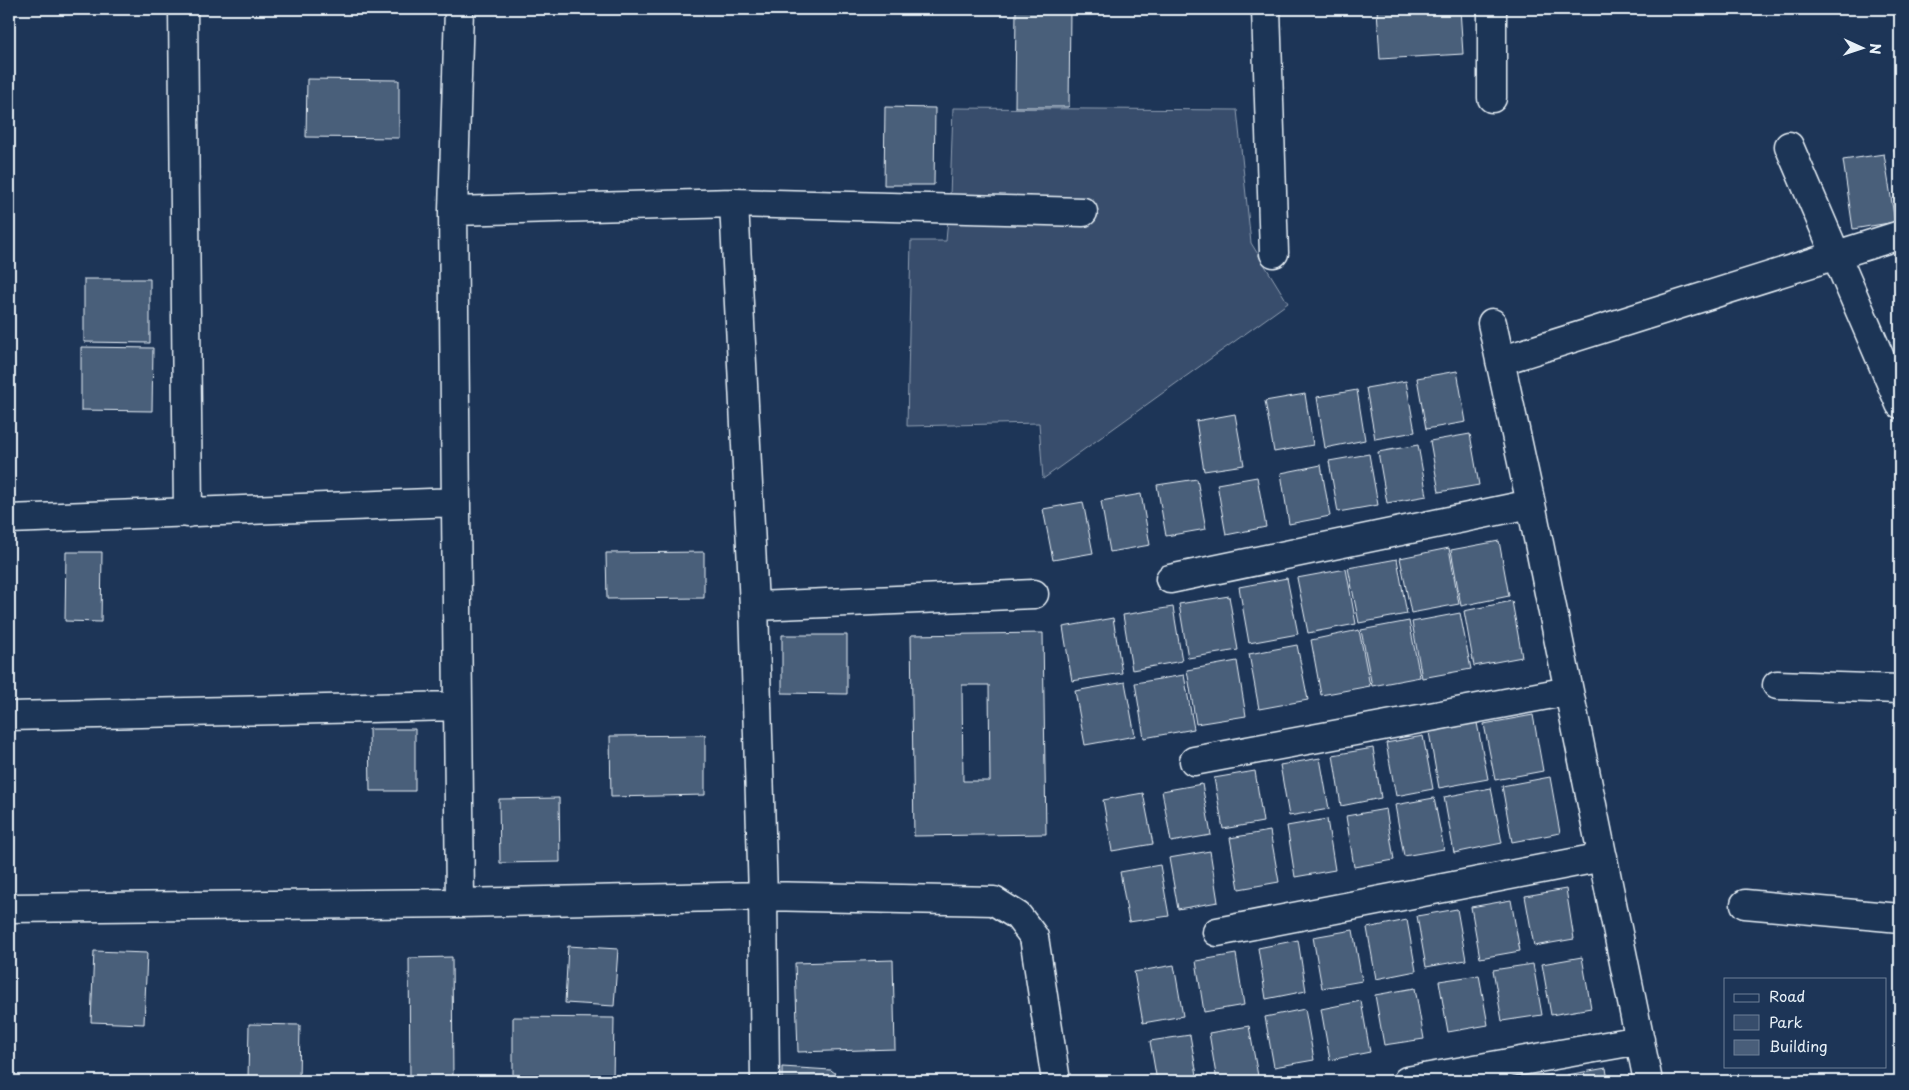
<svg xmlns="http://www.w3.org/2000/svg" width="1909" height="1090" font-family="'Playpen Sans',sans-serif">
	<rect width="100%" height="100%" fill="#1d3557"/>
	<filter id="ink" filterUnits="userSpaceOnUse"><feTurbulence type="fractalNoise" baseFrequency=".02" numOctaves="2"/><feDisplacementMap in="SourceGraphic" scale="10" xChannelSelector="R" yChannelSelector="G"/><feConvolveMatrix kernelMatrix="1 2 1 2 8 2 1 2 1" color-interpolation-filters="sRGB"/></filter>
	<g filter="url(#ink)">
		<path fill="#374d6c" stroke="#909fb2" d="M953 108 1237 110 1251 243 1288 303 1043 479 1039 423 907 426 911 241H946L950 197Z"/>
		<path fill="#495e7a" stroke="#e8f1f8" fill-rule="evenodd" d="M1016 9H1070L1069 107H1015Z
			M1377 9H1460L1463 54 1380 59Z
			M307 79 399 80V138L306 137Z
			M885 107 935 108 934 185H884Z
			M1900 148V190L1894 149Z
			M1884 154 1895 222 1853 229 1843 160Z
			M84 279H150V343L84 342Z
			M81 347 153 348 152 411 81 410Z
			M1457 371 1466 422 1426 429 1417 378Z
			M1406 381 1415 432 1375 439 1366 388Z
			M1357 390 1365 440 1325 448 1317 397Z
			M1305 394 1313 445 1274 452 1265 401Z
			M1235 414 1244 465 1204 471 1196 421Z
			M1470 434 1479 485 1439 492 1430 441Z
			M1418 445 1427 496 1387 503 1378 452Z
			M1369 454 1378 505 1338 512 1329 461Z
			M1321 465 1330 516 1289 524 1281 473Z
			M1257 477 1266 527 1226 535 1217 484Z
			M1197 479 1206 529 1166 536 1157 485Z
			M1141 494 1150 545 1110 552 1101 501Z
			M1083 502 1093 553 1053 560 1043 509Z
			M1499 541 1509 596 1461 606 1451 550Z
			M1449 548 1459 604 1411 613 1400 558Z
			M66 552H102L101 622 65 621Z
			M704 552V598L607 599 606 553Z
			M1397 559 1407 614 1359 623 1348 568Z
			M1346 569 1356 624 1308 633 1297 578Z
			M1287 578 1298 634 1249 643 1239 587Z
			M1229 596 1238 650 1188 658 1179 604Z
			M1512 601 1522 657 1474 666 1464 611Z
			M1173 607 1182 661 1132 670 1123 615Z
			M1460 613 1471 669 1422 678 1412 622Z
			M1113 618 1122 673 1072 681 1063 627Z
			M1409 621 1420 677 1372 686 1361 630Z
			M1359 630 1370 686 1321 695 1311 640Z
			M1043 633 1046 834 914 836 911 635ZM962 685H989L990 781H963Z
			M782 635H847V694L782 693Z
			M1297 645 1308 700 1259 709 1249 654Z
			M1237 661 1246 716 1196 724 1187 670Z
			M1184 675 1194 729 1144 738 1135 683Z
			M1125 682 1135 736 1085 745 1075 691Z
			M1533 715 1543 771 1495 780 1484 724Z
			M1477 723 1488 779 1439 788 1429 732Z
			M369 729H415V791H370Z
			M705 735V795L611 797 610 736Z
			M1423 736 1433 789 1396 796 1386 743Z
			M1373 748 1381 798 1341 806 1333 755Z
			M1320 758 1329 809 1289 816 1280 765Z
			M1255 771 1263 822 1223 829 1214 778Z
			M1550 777 1560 833 1512 842 1502 786Z
			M1202 784 1211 835 1171 842 1162 791Z
			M1491 788 1502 843 1454 853 1444 797Z
			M1143 793 1153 844 1112 851 1103 800Z
			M559 798 560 862 500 863 499 799Z
			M1434 798 1444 849 1404 856 1395 805Z
			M1386 809 1394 860 1354 867 1346 816Z
			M1327 819 1335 870 1295 877 1287 826Z
			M1270 831 1279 882 1239 889 1230 838Z
			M1210 851 1218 902 1178 909 1169 858Z
			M1160 865 1169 916 1129 922 1120 872Z
			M1566 889 1574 939 1534 946 1525 896Z
			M1511 900 1520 951 1480 958 1471 907Z
			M1457 909 1466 960 1426 967 1417 916Z
			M1407 920 1416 971 1376 979 1367 928Z
			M1353 930 1362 981 1322 988 1313 937Z
			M1298 940 1306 991 1266 999 1258 948Z
			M568 946 618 949 614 1006 565 1003Z
			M94 951 147 953 144 1024 91 1022Z
			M1236 954 1244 1005 1204 1012 1196 961Z
			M452 957 453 1081H410L409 958Z
			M1582 957 1591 1008 1551 1015 1542 964Z
			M893 960 895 1049 798 1052 795 963Z
			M1533 964 1542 1015 1502 1021 1493 970Z
			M1174 965 1183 1016 1143 1023 1134 972Z
			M1479 975 1488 1025 1448 1032 1439 981Z
			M1415 988 1424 1039 1384 1045 1375 995Z
			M1361 1001 1370 1052 1330 1060 1321 1009Z
			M1305 1009 1314 1060 1274 1067 1265 1017Z
			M513 1017 614 1018 613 1081H513Z
			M249 1024 300 1025 299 1081H248Z
			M1249 1026 1258 1076 1229 1081H1217L1209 1033Z
			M1190 1035 1198 1081H1157L1150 1041Z
			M782 1067 831 1070 845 1081H782Z
			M1606 1068 1608 1081H1568L1567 1075Z
			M1550 1075 1551 1081H1515Z"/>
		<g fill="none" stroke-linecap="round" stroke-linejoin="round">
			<g stroke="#e8f1f8" stroke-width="31">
				<path id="minor" d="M183 9 188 513
					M459 9 453 211 460 903
					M1266 9 1274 253
					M1492 98V9
					M1789 146 1900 404
					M734 203 754 606 1034 594
					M453 211 734 203 1083 212
					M1492 323 1531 504
					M1500 361 1900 235
					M9 519 456 502
					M1170 579 1531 504 1648 1081
					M754 606 763 896 765 1081
					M1777 685 1900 689
					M9 716 457 706
					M1194 761 1569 691
					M1745 904 1900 918
					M9 908 460 903 763 896 994 901 1018 916 1034 937 1056 1081
					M1217 932 1603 857
					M1407 1081 1640 1040"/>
			</g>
			<use href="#minor" stroke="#1d3557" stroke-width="28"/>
		</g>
	</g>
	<rect width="1909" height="1090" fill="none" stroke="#1d3557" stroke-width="30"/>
	<rect x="15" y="15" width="1879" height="1060" fill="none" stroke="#e8f1f8" stroke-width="2" filter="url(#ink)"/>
	<rect x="1724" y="978" width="162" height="90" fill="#1d3557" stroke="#6e8097"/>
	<rect x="1734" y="994" width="25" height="8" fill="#1d3557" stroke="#6e8097"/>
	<text x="1769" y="1002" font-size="15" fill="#e8f1f8">Road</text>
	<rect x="1734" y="1015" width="25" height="15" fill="#374d6c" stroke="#6e8097"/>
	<text x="1769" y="1028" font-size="15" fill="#e8f1f8">Park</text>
	<rect x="1734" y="1040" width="25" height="15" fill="#495e7a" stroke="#6e8097"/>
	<text x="1769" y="1052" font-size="15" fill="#e8f1f8">Building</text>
	<g transform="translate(1862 48) rotate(93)" stroke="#1d3557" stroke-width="4" paint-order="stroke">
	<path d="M0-4L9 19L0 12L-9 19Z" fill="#e8f1f8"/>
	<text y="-8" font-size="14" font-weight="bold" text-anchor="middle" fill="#e8f1f8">N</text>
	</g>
</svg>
